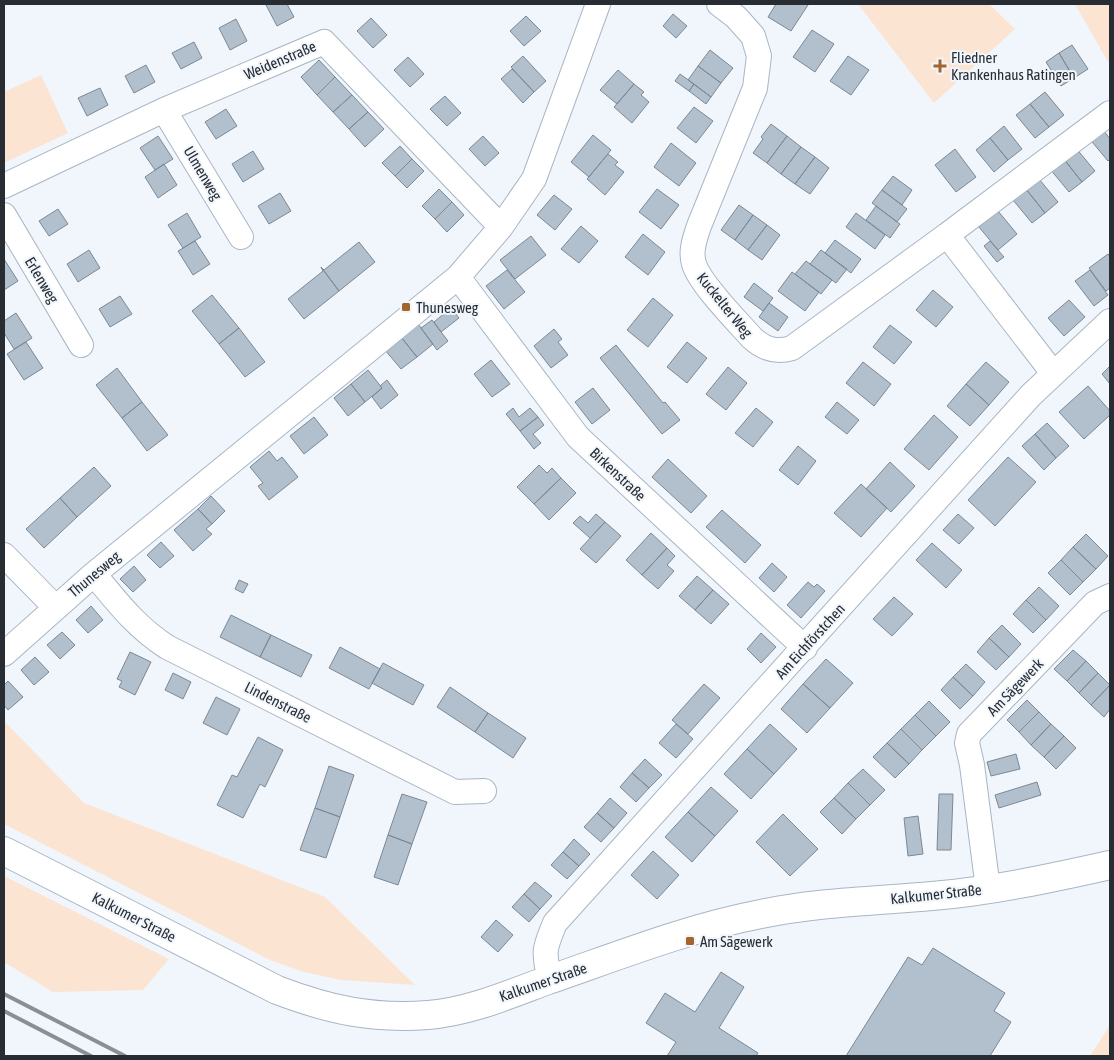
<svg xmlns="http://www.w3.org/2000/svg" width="1114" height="1060" font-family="'Asap Condensed',sans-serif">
	<rect width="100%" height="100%" fill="#f1f6fc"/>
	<path fill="#fbe4d1" d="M858 4H989L1015 29 934 103Z
		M1075 4H1110V61L1108 62Z
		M41 75 68 133 4 163V92Z
		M4 721 84 803 325 897 415 985 341 980 304 972 270 960 4 824Z
		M4 876 169 959 143 990 53 992 4 962Z
		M1110 1025V1056H1090Z"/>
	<path fill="#b2c0ce" stroke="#7b8895" d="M269 4H287L294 17 277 26 266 5Z
		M776 4H807L808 5 791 31 768 17Z
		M673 14 687 26 676 38 663 26Z
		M526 16 541 31 524 46 510 31Z
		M371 18 387 35 373 48 357 31Z
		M236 19 247 41 230 50 219 28Z
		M812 30 834 44 815 72 793 57Z
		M194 42 202 58 181 69 172 53Z
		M1072 45 1088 69 1074 78 1059 53Z
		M710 50 733 68 721 83 698 66Z
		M1059 53 1074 78 1061 86 1046 62Z
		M523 56 546 81 534 92 511 67Z
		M848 56 869 70 851 95 830 81Z
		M408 57 424 74 410 87 394 70Z
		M319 60 335 77 317 95 301 77Z
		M146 65 155 82 134 93 125 76Z
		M698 66 721 83 711 97 688 80Z
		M512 69 534 92 523 103 501 79Z
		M618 70 634 84 617 104 600 90Z
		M680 74 694 84 689 91 675 81Z
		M335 77 352 95 333 112 317 95Z
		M634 84 644 92 641 95 649 102 632 123 614 107Z
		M694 84 711 97 706 104 689 91Z
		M100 88 108 105 87 116 78 98Z
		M1045 92 1064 115 1049 127 1030 104Z
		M352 95 368 112 349 129 333 112Z
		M445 96 461 113 447 126 430 109Z
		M1030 104 1049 127 1035 138 1016 115Z
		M694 107 713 121 696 143 677 128Z
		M226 109 237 126 216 139 205 122Z
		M368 112 384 129 365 147 349 129Z
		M771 124 787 136 767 163 753 153 763 139 761 137Z
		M1004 126 1022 149 1008 160 990 138Z
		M1101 127 1110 139V159L1108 161 1088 137Z
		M593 135 611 150 589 177 571 162Z
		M158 136 173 159 155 170 140 148Z
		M483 136 499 153 485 166 469 149Z
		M787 136 801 147 781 174 767 163Z
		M990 138 1008 160 994 172 976 150Z
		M671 143 696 163 679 186 654 167Z
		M400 146 412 159 395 176 382 163Z
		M801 147 815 157 795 184 781 174Z
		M1075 147 1095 171 1082 182 1063 158Z
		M955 149 976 177 956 192 935 165Z
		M253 151 264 169 243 182 232 164Z
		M608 154 618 162 615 165 624 172 605 195 587 179Z
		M815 157 829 168 810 194 795 184Z
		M1063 158 1082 182 1069 192 1050 169Z
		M412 159 424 171 407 188 395 176Z
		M164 164 177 185 158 198 145 177Z
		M893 176 912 190 902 205 882 190Z
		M1039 179 1058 202 1045 213 1026 189Z
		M439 189 452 202 435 219 422 206Z
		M657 189 679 205 661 229 639 212Z
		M1026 189 1045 213 1032 223 1013 200Z
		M882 190 907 209 897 222 872 203Z
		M280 193 291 211 269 224 258 206Z
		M554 195 572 209 555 230 537 215Z
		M452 202 464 215 447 232 435 219Z
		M739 205 753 215 735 240 721 230Z
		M876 206 900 224 890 238 866 220Z
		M58 209 68 224 49 236 39 221Z
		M998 211 1017 234 998 250 979 227Z
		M187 213 201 237 183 248 168 225Z
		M856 213 885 235 875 249 846 227Z
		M753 215 767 225 748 250 735 240Z
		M767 225 780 235 762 260 748 250Z
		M581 226 598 241 579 263 561 249Z
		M643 234 665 252 648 275 625 257Z
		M531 236 546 255 515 279 500 260Z
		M835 240 861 259 851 273 825 253Z
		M195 241 210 264 193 275 178 251Z
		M990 241 1004 257 997 262 984 246Z
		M359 242 375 262 339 291 321 267 324 270Z
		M89 250 100 268 78 282 67 264Z
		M821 250 847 269 836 283 810 264Z
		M1108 254 1110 257V288L1106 291 1089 268Z
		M4 259 18 281 4 290Z
		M806 261 832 280 821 294 795 274Z
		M321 267 339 291 304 319 288 299 323 271Z
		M507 270 525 292 504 309 486 286Z
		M1090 270 1108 295 1094 306 1075 281Z
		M792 272 819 292 805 311 778 291Z
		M754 283 773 298 763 311 744 297Z
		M933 290 953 307 936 327 916 310Z
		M212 295 239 328 219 344 192 311Z
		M120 296 132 314 110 327 99 309Z
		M653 298 673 315 648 347 627 330Z
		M1069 300 1085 317 1064 336 1048 318Z
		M769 303 788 317 778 331 759 317Z
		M451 308 459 318 441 332 434 322Z
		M16 313 32 338 14 349 4 333V321Z
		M432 320 448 341 437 350 421 328Z
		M418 324 433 344 417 357 401 337Z
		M890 325 912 342 894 364 873 347Z
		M239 328 265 362 245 377 219 344Z
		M554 329 562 339 558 342 568 355 551 368 534 346Z
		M401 337 417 357 401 369 385 350Z
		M26 342 43 368 24 380 7 354Z
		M687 342 707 358 687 383 667 367Z
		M616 345 663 403 665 402 680 420 662 434 600 358Z
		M491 360 510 384 492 397 474 374Z
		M863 362 891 384 874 406 846 383Z
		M986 362 1009 382 989 405 966 384Z
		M1110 366V384L1102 374Z
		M728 367 747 383 726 410 706 394Z
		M117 368 142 402 122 418 96 385Z
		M368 370 382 388 365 402 351 384Z
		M387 380 398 395 381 409 372 397 382 388 380 386Z
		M351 384 365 402 348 416 334 398Z
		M966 384 989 405 970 426 947 406Z
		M1088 386 1110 411V415L1084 439 1059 412Z
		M593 388 610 410 592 424 575 402Z
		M142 402 168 435 147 451 122 418Z
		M837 402 859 420 847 434 825 417Z
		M513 408 519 417 530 408 538 417 520 431 506 414Z
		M756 408 773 422 753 447 735 433Z
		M934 415 958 437 929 470 904 449Z
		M314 417 328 435 304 454 290 436Z
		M538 417 544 425 533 434 541 443 534 449 520 431Z
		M1047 423 1069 446 1056 458 1035 434Z
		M1035 434 1056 458 1044 470 1022 446Z
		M798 446 816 461 798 485 779 470Z
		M269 451 277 461 282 457 298 477 269 500 258 486 263 483 250 467Z
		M1008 457 1036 482 995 526 968 500Z
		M668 459 707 496 691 513 652 477Z
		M890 462 915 486 891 512 866 489Z
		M539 465 547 473 552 468 561 478 534 504 517 487Z
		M94 467 111 486 77 517 60 498Z
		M561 478 576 493 549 520 534 504Z
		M861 484 887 508 861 537 834 513Z
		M211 496 225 511 212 524 198 509Z
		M60 498 77 517 44 548 26 529Z
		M198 509 212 524 206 529 212 534 193 551 174 530Z
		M722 510 761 545 745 563 706 527Z
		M596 514 605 522 590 538 573 523 580 516 588 523Z
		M958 514 974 528 959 544 943 530Z
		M605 522 621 536 596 563 580 549Z
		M651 533 667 548 642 575 626 560Z
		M1086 534 1108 556 1096 569 1073 547Z
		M161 542 174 556 160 568 147 555Z
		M932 543 962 570 946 588 916 560Z
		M1073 547 1096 569 1083 582 1061 560Z
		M667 548 675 556 667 565 674 571 658 589 642 575Z
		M1061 560 1083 582 1070 595 1048 573Z
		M772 563 787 577 774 592 759 578Z
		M134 566 146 580 133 592 120 579Z
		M697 576 713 590 695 610 679 596Z
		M239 580 248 584 243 593 235 589Z
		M808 582 814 587 817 584 825 591 801 618 787 605Z
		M1039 587 1059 606 1046 620 1026 600Z
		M713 590 729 604 711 624 695 610Z
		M894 597 913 614 892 636 873 619Z
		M1026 600 1046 620 1033 633 1013 614Z
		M91 606 103 620 88 633 76 620Z
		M231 615 271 635 260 657 220 637Z
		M1002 625 1021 644 1009 657 989 638Z
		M62 632 75 645 60 659 47 645Z
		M761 633 776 647 761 663 747 649Z
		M271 635 312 655 301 677 260 657Z
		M989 638 1009 657 996 670 977 652Z
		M340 647 380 669 369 689 329 668Z
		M1073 650 1086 661 1067 681 1054 669Z
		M130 652 151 662 135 695 119 687 122 681 117 679Z
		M35 657 49 672 34 685 21 670Z
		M826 659 853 683 830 708 803 684Z
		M1086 661 1098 673 1079 693 1067 681Z
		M383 663 424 685 413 705 372 683Z
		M966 664 985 682 973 696 953 677Z
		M173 673 191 682 183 699 165 690Z
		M1098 673 1110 685 1091 705 1079 693Z
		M953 677 973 696 960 709 941 690Z
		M8 681 23 697 8 710 4 705V685Z
		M704 684 720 698 688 734 672 720Z
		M803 684 830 708 807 733 781 709Z
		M1110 685V709L1104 717 1091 705Z
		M450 687 488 713 475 732 437 707Z
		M216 697 240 709 227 735 203 723Z
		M1027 700 1039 712 1019 732 1007 720Z
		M929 701 950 722 936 736 915 715Z
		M1039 712 1051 724 1031 745 1019 732Z
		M488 713 526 738 513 758 475 732Z
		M915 715 936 736 922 750 901 729Z
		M676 724 693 739 676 758 659 743Z
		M770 724 797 749 774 774 747 749Z
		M1051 724 1064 736 1044 757 1031 745Z
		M901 729 922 750 909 764 887 743Z
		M1064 736 1076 748 1056 769 1044 757Z
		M258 737 283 750 265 787 260 784 243 818 217 805 232 775 237 777Z
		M887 743 909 764 895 778 873 757Z
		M747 749 774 774 751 799 724 774Z
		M1016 754 1020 769 991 776 987 762Z
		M645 759 662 775 649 788 632 773Z
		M329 766 354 775 340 817 315 808Z
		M863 769 885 790 870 805 848 783Z
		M632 773 649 788 636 802 620 787Z
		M1037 782 1041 795 999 808 995 795Z
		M848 783 870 805 856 819 834 798Z
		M711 787 738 811 715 836 688 812Z
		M402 794 427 802 412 844 388 835Z
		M939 794H953L951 850H937Z
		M610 798 627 813 614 828 597 813Z
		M834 798 856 819 842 834 820 812Z
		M315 808 340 817 326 858 300 850Z
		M688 812 715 836 692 862 665 837Z
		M597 813 614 828 601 842 584 827Z
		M783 814 818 849 790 876 756 842Z
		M918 816 923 854 908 856 904 818Z
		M388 835 412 844 398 885 374 877Z
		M574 839 590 854 579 866 563 852Z
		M653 851 679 875 657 899 631 875Z
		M563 852 579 866 567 879 551 865Z
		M535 882 552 896 540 909 524 894Z
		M524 894 540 909 529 922 512 907Z
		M496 920 513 935 498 952 481 937Z
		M933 948 1005 993 994 1011 1011 1022 990 1056H846L908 957 922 965Z
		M721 972 744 987 719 1028 758 1053 756 1056H667L676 1042 646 1023 665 993 695 1012Z"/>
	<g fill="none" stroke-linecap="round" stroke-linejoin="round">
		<g stroke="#a8b6c4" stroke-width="26">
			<path id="minor" d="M719 4 736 17 753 36 759 56 755 88 699 226C695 238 690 251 694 264 700 284 737 321 752 338 764 349 776 353 792 348L947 235 1053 373
				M164 110 241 237
				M4 186 164 110 324 42 501 227
				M4 215 81 345
				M947 235 1110 113
				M458 277 578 437 805 648
				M4 555 55 607
				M94 574C117 602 136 627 167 647L455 792 484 791
				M4 654 94 574 458 277 501 227 534 179 598 4
				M988 889 972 765 967 743 969 734 1095 603 1110 596
				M550 980C543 952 544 949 555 923L1031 395 1110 321"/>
		</g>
		<g stroke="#a8b6c4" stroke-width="30">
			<path id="major" d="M4 851 277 990C330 1010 371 1019 428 1015 469 1012 510 994 548 980 618 956 688 928 761 914 818 902 875 901 932 896 992 891 1052 878 1110 865"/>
		</g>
		<use href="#minor" stroke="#fff" stroke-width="24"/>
		<use href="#major" stroke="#fff" stroke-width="28"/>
		<path stroke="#898f94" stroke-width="4" d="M4 994 125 1056
			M4 1011 91 1056"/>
	</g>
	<g fill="#a3652a" stroke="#f1f6fc" stroke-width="2">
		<path d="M937.5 58.5h5v5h5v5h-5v5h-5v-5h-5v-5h5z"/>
		<rect x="401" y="302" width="10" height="10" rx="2.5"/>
		<rect x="685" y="936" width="10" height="10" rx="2.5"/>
	</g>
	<g text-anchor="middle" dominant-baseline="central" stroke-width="4" stroke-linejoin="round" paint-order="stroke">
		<g font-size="15" fill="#272d32" stroke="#f1f6fc" text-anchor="start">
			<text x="951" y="57">Fliedner<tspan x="951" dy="17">Krankenhaus Ratingen</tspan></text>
			<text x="416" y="307">Thunesweg</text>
			<text x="700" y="941">Am Sägewerk</text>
		</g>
		<g font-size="15" fill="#272d32" stroke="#f1f6fc">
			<text transform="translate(280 60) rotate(-23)">Weidenstraße</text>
			<text transform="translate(203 173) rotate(59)">Ulmenweg</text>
			<text transform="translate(42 280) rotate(59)">Erlenweg</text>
			<text transform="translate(725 305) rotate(51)">Kuckelter Weg</text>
			<text transform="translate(618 474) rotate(43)">Birkenstraße</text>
			<text transform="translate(94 574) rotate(-40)">Thunesweg</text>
			<text transform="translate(810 641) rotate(-48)">Am Eichförstchen</text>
			<text transform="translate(1015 687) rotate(-46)">Am Sägewerk</text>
			<text transform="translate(278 702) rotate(27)">Lindenstraße</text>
			<text transform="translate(936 894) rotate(-6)">Kalkumer Straße</text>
			<text transform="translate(134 917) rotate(27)">Kalkumer Straße</text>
			<text transform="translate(543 982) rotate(-19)">Kalkumer Straße</text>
		</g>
	</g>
	<rect width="1114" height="1060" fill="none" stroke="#272d32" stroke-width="10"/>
</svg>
